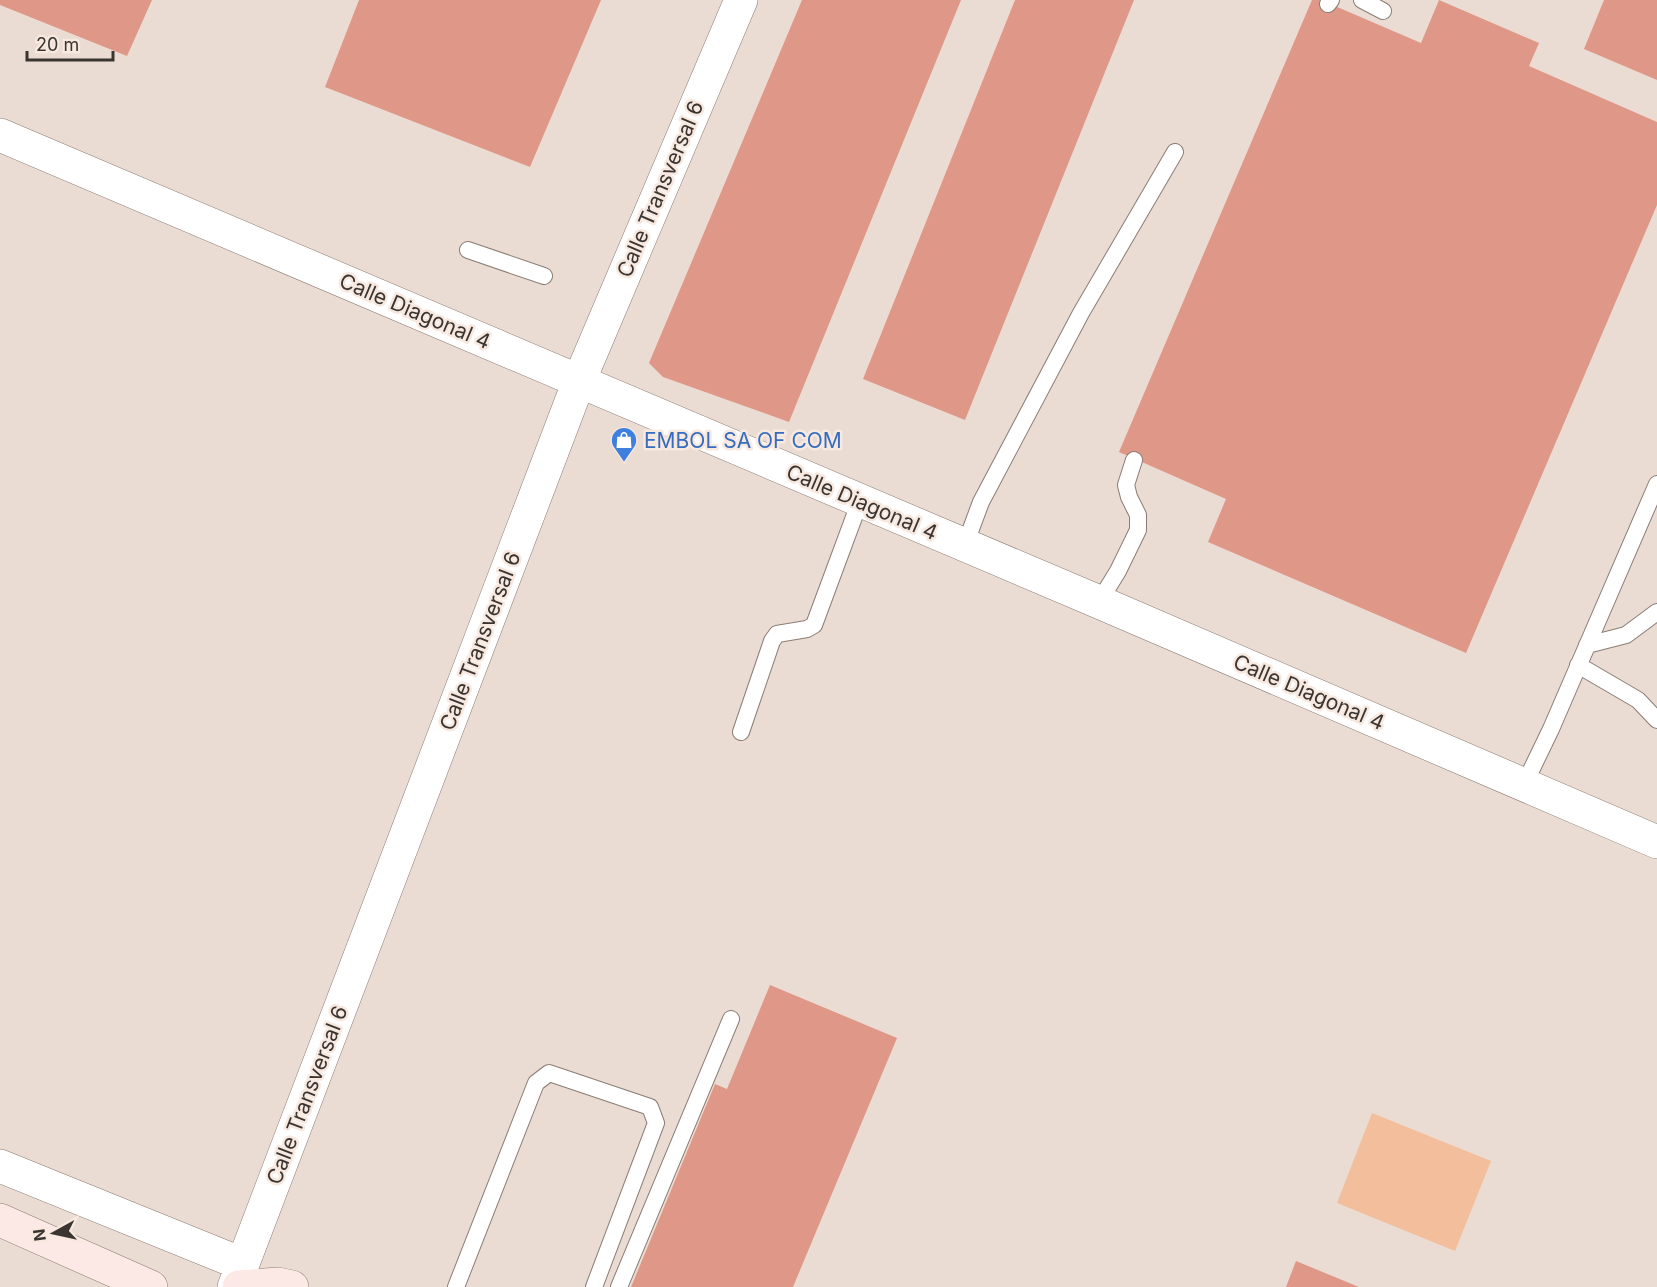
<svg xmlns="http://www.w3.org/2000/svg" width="1657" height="1287" font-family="Inter,sans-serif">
	<rect width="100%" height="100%" fill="#ebdcd3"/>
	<path fill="#f2be9b" d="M1372 1113 1491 1161 1455 1251 1337 1203Z"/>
	<path fill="#df9787" d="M0 0H152L127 56 0 5Z
		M359 0H601L530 167 325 87Z
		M802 0H961L789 422 663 377 649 363Z
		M1015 0H1134L965 420 863 379Z
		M1312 0H1321L1421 43 1439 0 1539 43 1529 66 1657 122V205L1466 653 1208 542 1226 499 1119 452Z
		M1604 0H1657V80L1584 49Z
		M770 985 897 1038 793 1287H631L715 1084 727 1089Z
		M1296 1261 1359 1287H1286Z"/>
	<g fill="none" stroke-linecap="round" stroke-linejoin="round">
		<g stroke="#8a7d74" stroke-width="18">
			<path id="lane" d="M1362 0 1383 11
				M1328 4 1331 0
				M468 250 544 276
				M965 545 981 502 1081 313 1175 152
				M1099 602 1118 571 1138 530V515L1129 497 1126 485 1134 460
				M1587 645 1626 635 1657 612
				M1578 665 1638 700 1657 720
				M741 732 772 641 777 634 807 629 814 625 860 501
				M1524 785 1551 729 1657 484
				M456 1287 536 1083 549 1073 650 1107 656 1123 594 1287
				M619 1287 731 1019"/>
		</g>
		<g stroke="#8a7d74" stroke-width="34">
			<path id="street" d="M0 135 1099 602 1657 842
				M0 1166 242 1264
				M234 1287 579 381 741 0"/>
		</g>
		<g stroke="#8a7d74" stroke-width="34">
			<path id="secondary" d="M0 1220 151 1287
				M239 1287 278 1284 292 1287"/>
		</g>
		<use href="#lane" stroke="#fff" stroke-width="16"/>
		<use href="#street" stroke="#fff" stroke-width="33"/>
		<use href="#secondary" stroke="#fce8e4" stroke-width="33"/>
	</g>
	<defs>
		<g id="shop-pin" transform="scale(1.35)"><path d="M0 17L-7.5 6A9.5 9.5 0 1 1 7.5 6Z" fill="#3f7fe0" stroke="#f8e9e0"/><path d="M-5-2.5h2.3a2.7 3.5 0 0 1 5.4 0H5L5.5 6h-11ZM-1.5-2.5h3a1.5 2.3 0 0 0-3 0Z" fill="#fff"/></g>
	</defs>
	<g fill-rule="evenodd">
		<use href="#shop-pin" x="624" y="440"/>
	</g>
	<g text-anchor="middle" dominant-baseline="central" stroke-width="5" stroke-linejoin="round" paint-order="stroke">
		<g font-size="21" fill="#3a3531" stroke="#f8e9e0">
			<text transform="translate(660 189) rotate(-67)">Calle Transversal 6</text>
			<text transform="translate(415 311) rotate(23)">Calle Diagonal 4</text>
			<text transform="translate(862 502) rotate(23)">Calle Diagonal 4</text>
			<text transform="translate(480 641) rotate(-69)">Calle Transversal 6</text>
			<text transform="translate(1309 692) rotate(23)">Calle Diagonal 4</text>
			<text transform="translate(307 1095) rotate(-69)">Calle Transversal 6</text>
		</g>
		<g font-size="21" fill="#366cbe" stroke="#f8e9e0" text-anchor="start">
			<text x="644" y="440">EMBOL SA OF COM</text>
		</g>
	</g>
	<g transform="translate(54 1233) rotate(262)" stroke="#f8e9e0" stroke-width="4.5" paint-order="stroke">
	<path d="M0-4.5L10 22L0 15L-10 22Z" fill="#3a3531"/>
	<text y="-9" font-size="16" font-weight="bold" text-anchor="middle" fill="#3a3531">N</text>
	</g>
	<path d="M27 51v9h86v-9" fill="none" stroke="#3a3531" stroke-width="3"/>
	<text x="36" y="51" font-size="18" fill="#3a3531" stroke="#f8e9e0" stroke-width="4.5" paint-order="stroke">20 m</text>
</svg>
